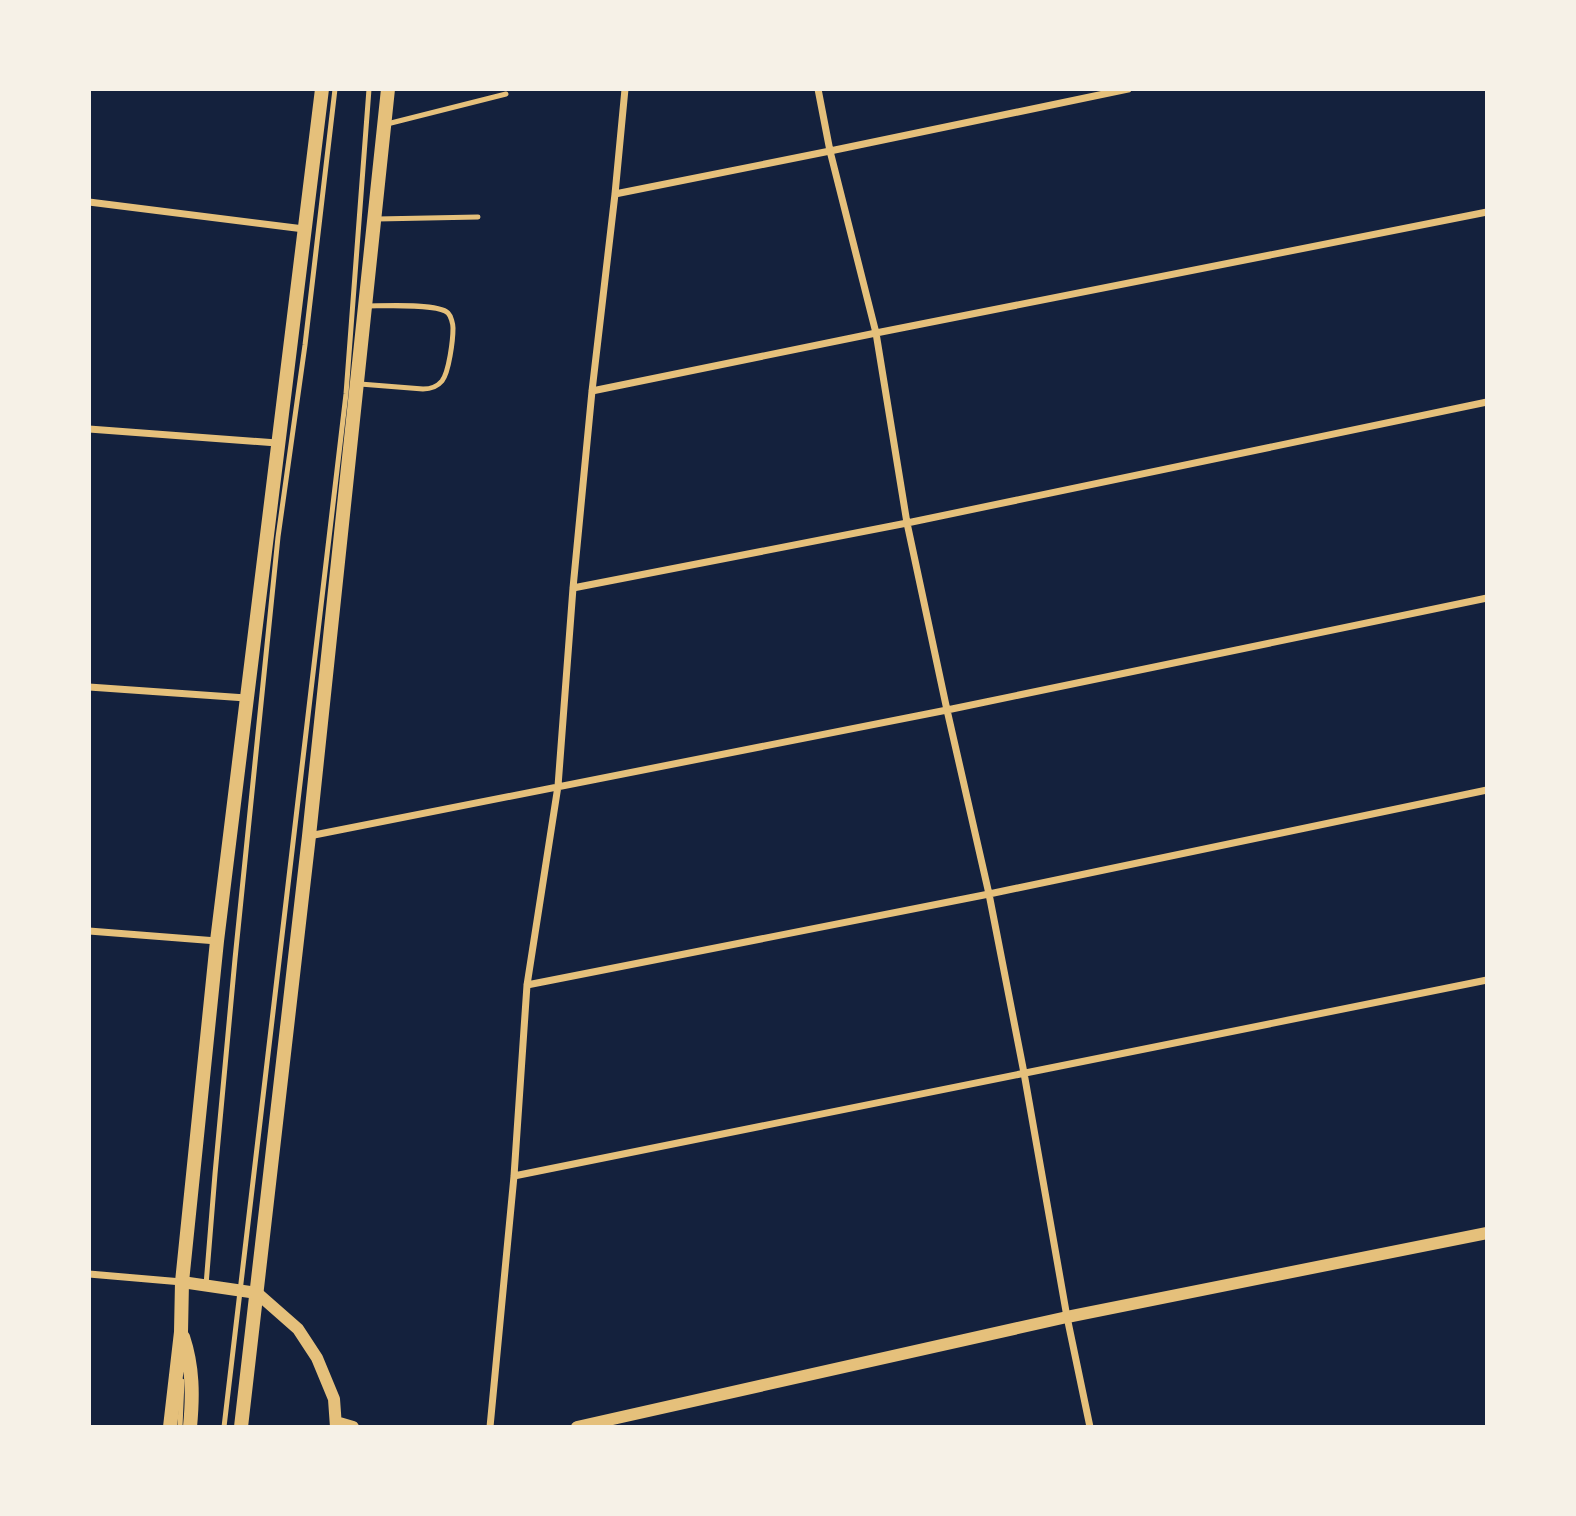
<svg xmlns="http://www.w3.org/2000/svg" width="1576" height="1516" font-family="'Alegreya Sans',sans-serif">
	<rect width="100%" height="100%" fill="#14213d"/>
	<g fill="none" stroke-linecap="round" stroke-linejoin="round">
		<path stroke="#e5c07b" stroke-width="5" d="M387 124 506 94
			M377 219 478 217
			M360 384 423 389C431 389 437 387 442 381 449 372 453 340 453 328 453 324 451 316 448 313 438 303 383 306 367 306
			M206 1285 215 1174 235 959 278 537 305 345 335 89
			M180 1427 182 1381
			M224 1427 346 394 369 89"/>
		<path stroke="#e5c07b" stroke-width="7" d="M818 89 830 151 876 333 907 523 947 710 989 894 1024 1073 1067 1317 1090 1427
			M615 194 830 151 1128 89
			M89 202 304 229
			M592 391 876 333 1487 212
			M89 429 277 443
			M573 588 907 523 1487 402
			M89 687 246 698
			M309 836 947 710 1487 598
			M89 931 217 941
			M527 985 989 894 1487 790
			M514 1176 1487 980
			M89 1274 182 1282
			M490 1427 514 1176 527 985 558 786 573 588 592 391 615 194 625 89"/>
		<path stroke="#e5c07b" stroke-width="12" d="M182 1282 257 1293 298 1329 317 1358 334 1399 336 1427
			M336 1422 353 1427
			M577 1427 1067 1317 1487 1233"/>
		<path stroke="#e5c07b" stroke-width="14" d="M183 1337C193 1367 193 1396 190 1427
			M170 1427 181 1332 182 1282 217 941 322 89
			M241 1427 309 836 388 89"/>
	</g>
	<rect width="1576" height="1516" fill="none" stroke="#f6f1e7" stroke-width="182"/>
</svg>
